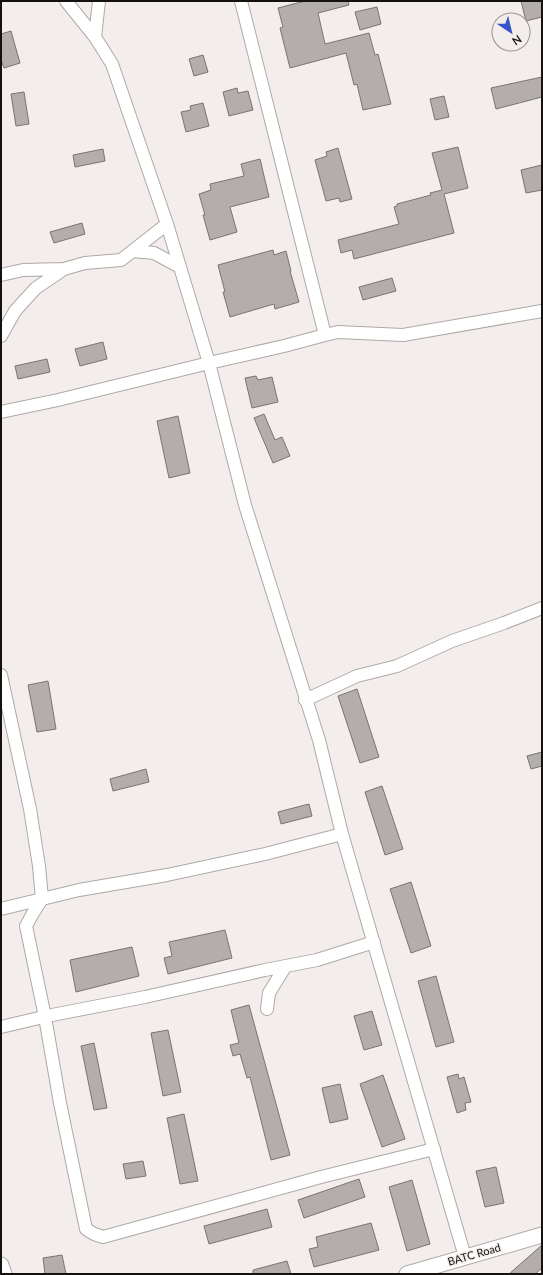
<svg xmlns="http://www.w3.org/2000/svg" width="543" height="1275" font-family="Lato,sans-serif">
	<rect width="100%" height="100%" fill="#f3eeec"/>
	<path fill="#b3aead" stroke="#797473" d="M305 1H348L349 5 318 13 325 44 369 33 375 55 378 54 391 104 363 110 357 84 354 85 346 53 290 68 280 28 283 27 278 8Z
		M521 1H542V17L526 21Z
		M377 7 381 24 360 30 355 12Z
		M11 31 20 63 4 68 1 60V34Z
		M203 55 208 72 194 76 189 59Z
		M542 77V97L496 109 491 88Z
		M237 88 238 93 248 91 253 110 229 116 223 92Z
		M24 92 29 124 16 126 11 94Z
		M444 96 449 117 435 120 430 99Z
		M203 103 209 126 186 132 181 112 191 110 190 106Z
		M458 147 468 188 444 194 454 233 354 259 352 250 341 253 338 240 399 224 394 207 397 206V204L431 195 430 193 442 190 432 153Z
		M338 148 352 199 340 202 339 198 326 201 315 160 327 156 326 152Z
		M103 149 105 161 75 167 73 155Z
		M260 159 269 197 230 207 237 232 210 240 203 215H205L199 194 211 190 210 184 244 176 241 164Z
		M542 165V190L526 193 521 170Z
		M82 223 85 234 54 243 50 232Z
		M273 250 274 255 286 251 291 271H290L299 302 275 309 274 304 230 317 223 292H225L218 265Z
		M392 278 396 291 363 300 359 287Z
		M103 342 107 359 80 366 75 349Z
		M47 359 50 372 18 379 15 366Z
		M256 376 258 380 272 377 278 402 252 408 245 378Z
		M264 414 275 440 282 437 290 456 273 463 254 418Z
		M178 416 190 473 169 478 157 421Z
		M48 681 56 729 37 732 28 685Z
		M357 689 379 757 360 763 338 696Z
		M542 752V766L531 769 527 756Z
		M146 769 149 782 113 791 110 779Z
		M382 786 403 849 385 855 365 792Z
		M309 804 312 816 281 824 278 812Z
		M411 882 431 946 411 953 390 889Z
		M225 930 232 958 168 974 164 958 172 956 169 942Z
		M132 947 139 976 76 992 70 960Z
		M436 976 454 1042 436 1047 418 981Z
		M249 1005 290 1155 271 1160 250 1077 247 1078 240 1054 233 1056 230 1045 239 1043 231 1010Z
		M372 1011 382 1045 364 1050 354 1016Z
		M168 1030 181 1092 163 1096 151 1033Z
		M94 1043 107 1108 94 1110 81 1046Z
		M458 1074 459 1079 464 1077 471 1102 465 1103 466 1110 457 1113 447 1077Z
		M383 1075 405 1139 382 1147 360 1084Z
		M340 1084 348 1119 330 1123 322 1088Z
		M184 1114 198 1181 180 1184 167 1118Z
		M143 1161 146 1176 126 1179 123 1164Z
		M496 1167 504 1203 485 1207 476 1171Z
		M359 1179 365 1197 304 1218 298 1200Z
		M412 1180 430 1244 407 1251 389 1187Z
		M267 1209 272 1227 209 1244 204 1226Z
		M371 1223 379 1250 314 1267 309 1249 318 1247 316 1237Z
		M542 1245V1268L535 1274H509Z
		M62 1255 66 1274H45L43 1258Z
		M287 1261 291 1274H253V1270Z"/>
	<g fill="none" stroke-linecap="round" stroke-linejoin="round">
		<g stroke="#aea9a8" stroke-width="14">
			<path id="minor" d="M66 1 95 37 112 64 167 224 209 363 245 505 319 740 342 834 465 1257
				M241 1 325 335
				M95 37 99 1
				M133 251 154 253 180 267
				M1 275 23 270 64 269
				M1 336 15 311 24 301 36 288 64 269 85 263 121 260 167 224
				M1 412 58 400 209 363 284 346 325 335 338 332 403 335 542 311
				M1 675 30 809 39 866 42 899 33 913 26 926 45 1017 60 1103 86 1229 94 1234 103 1237 321 1177 434 1149
				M305 700 357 676 397 666 452 641 504 623 542 608
				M1 909 79 890 167 875 265 854 342 834
				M267 1009 269 993 285 967
				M1 1027 52 1015 145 997 265 970 317 960 374 942"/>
		</g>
		<g stroke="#aea9a8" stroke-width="17">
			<path id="tertiary" d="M1 1265 4 1274
				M407 1274 542 1235"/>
		</g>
		<use href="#minor" stroke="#fff" stroke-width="12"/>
		<use href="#tertiary" stroke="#fff" stroke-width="15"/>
	</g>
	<g text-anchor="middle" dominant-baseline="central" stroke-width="3" stroke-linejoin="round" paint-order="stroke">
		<g font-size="11" fill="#141211" stroke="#f3eeec">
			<text transform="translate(474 1254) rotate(-16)">BATC Road</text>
		</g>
	</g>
	<rect width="543" height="1275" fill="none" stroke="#141211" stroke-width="4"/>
	<g transform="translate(511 32) rotate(145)"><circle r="19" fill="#f3eeec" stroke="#9a9694"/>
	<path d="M0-3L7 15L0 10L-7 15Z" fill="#3855c7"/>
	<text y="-6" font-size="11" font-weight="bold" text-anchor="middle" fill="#141211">N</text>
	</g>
</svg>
